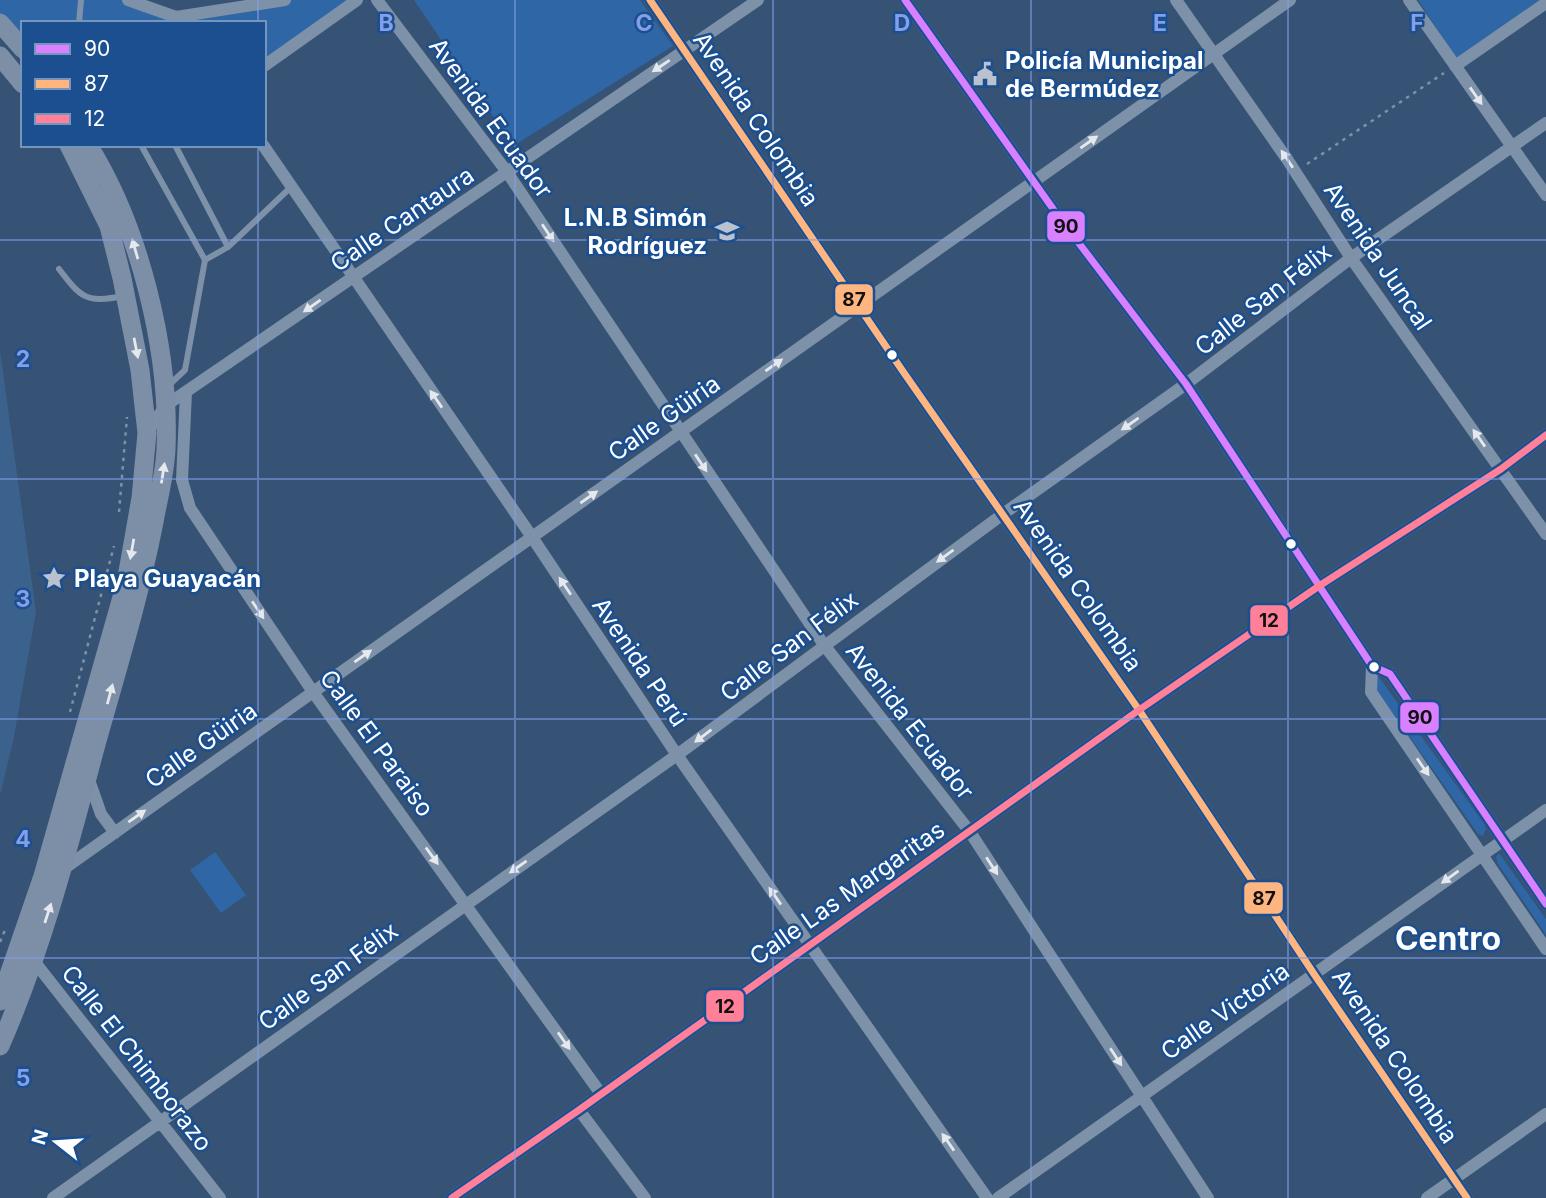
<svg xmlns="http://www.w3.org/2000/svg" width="1546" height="1198" font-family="Inter,sans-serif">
	<rect width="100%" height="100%" fill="#365274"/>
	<path fill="#2f66a5" d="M0 0H128L176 17 285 0H357L264 66V23H180L176 18 171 23H23V49L0 23Z
		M414 0H640L673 46 513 146Z
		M1418 0H1540L1456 58Z
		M1379 677 1484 824 1486 829 1483 836 1478 834 1376 689 1375 678Z
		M215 852 246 895 221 913 190 870Z
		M1499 853 1546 919V935L1498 864 1496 857Z"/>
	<path fill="#3b618d" d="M0 350 36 612 13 742 0 795Z"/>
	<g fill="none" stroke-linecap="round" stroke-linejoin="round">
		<path stroke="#7d92a8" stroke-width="2.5" stroke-dasharray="3.5 5" stroke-linecap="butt" d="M1307 164 1444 73
			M119 512 127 417
			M70 712 114 546
			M0 942 5 930"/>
		<path stroke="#7d92a8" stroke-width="6" d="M79 23 81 0
			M141 145 205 260 228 247 291 187
			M175 145 228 247
			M59 269C82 299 86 303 124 296
			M168 386 185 370 205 260"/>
		<path stroke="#7d92a8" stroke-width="12" d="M128 0 176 17 285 0
			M377 0 507 172 824 645 970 832 1208 1198
			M650 0 902 370 1139 710 1314 974 1467 1198
			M905 0 1056 213 1186 384 1372 666 1390 674 1546 904
			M1176 0 1287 159 1351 258 1546 534
			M1409 0 1546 195
			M264 66 357 0
			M1455 66 1546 3
			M263 145 532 537 677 755 987 1198
			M186 392 182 480 190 508 313 692 601 1094
			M147 433 165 406 758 0
			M1372 666 1371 692 1546 949
			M88 777 101 814 115 833
			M62 870 1290 0
			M30 956 220 1198
			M579 1110 645 1198
			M53 1198 677 755 1003 514 1186 384 1351 258 1546 123
			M452 1198 579 1110 1139 710 1319 586 1501 469 1546 435
			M998 1198 1546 810
			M1427 1198 1546 1114"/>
		<path stroke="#7d8ea7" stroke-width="19" d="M0 23 23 49
			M0 56 23 84
			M0 1001 43 876 126 583 141 498 147 433 140 370 122 278 109 226 69 145
			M0 1046C42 950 68 849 95 748 116 673 139 599 154 522 158 499 165 474 166 449 170 351 140 228 88 145"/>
		<g stroke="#1b4f8f" stroke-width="12">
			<path id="bus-1" d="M905 0 1056 213 1186 384 1372 666 1390 674 1546 904"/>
		</g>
		<g stroke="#1b4f8f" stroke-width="12">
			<path id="bus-2" d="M650 0 902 370 1139 710 1314 974 1467 1198"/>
		</g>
		<g stroke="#1b4f8f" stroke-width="12">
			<path id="bus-3" d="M452 1198 579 1110 1139 710 1319 586 1501 469 1546 435"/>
		</g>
		<use href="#bus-1" stroke="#d880ff" stroke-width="7"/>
		<use href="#bus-2" stroke="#ffb580" stroke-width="7"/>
		<use href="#bus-3" stroke="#ff8098" stroke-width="7"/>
	</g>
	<defs><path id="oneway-solid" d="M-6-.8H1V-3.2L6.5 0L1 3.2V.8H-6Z" transform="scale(1.75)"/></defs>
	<g fill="#e5e9ee">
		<use href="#oneway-solid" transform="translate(661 66) rotate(146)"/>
		<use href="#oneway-solid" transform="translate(1476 96) rotate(55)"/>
		<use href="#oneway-solid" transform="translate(1089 142) rotate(-35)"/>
		<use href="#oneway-solid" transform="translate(1287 159) rotate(-124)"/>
		<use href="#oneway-solid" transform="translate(548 233) rotate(56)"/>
		<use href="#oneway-solid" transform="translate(312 306) rotate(145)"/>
		<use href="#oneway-solid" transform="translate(774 365) rotate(-35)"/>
		<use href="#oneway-solid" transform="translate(436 399) rotate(-125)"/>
		<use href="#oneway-solid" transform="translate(1130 424) rotate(145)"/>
		<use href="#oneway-solid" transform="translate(1479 438) rotate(-125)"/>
		<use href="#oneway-solid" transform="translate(701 463) rotate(56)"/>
		<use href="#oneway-solid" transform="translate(589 497) rotate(-35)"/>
		<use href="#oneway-solid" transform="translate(945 556) rotate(144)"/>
		<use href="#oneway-solid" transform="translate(565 586) rotate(-124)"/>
		<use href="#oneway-solid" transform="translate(258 610) rotate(56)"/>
		<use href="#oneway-solid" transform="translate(363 656) rotate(-35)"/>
		<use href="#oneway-solid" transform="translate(703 736) rotate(143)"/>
		<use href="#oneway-solid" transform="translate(1423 767) rotate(55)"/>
		<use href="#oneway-solid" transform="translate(137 816) rotate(-35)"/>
		<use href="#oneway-solid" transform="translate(432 856) rotate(54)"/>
		<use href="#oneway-solid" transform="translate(992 866) rotate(57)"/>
		<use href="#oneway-solid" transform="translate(518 867) rotate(145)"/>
		<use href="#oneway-solid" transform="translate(1450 877) rotate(144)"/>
		<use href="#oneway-solid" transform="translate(775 896) rotate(-125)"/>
		<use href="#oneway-solid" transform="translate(564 1041) rotate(55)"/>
		<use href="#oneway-solid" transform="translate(1116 1057) rotate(57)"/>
		<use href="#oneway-solid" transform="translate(948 1142) rotate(-125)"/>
	</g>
	<g fill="#e5e8ed">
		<use href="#oneway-solid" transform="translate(135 249) rotate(-106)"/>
		<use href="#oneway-solid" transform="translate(136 348) rotate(79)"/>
		<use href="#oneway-solid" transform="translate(163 473) rotate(-81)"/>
		<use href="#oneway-solid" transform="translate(132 549) rotate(100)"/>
		<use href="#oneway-solid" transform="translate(110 694) rotate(-75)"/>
		<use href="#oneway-solid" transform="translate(48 913) rotate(-72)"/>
	</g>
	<path fill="none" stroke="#839eea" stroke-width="2" stroke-opacity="0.55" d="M258 0V23M515 0V1198M773 0V1198M1031 0V1198M1288 0V1198M258 145V1198M0 240H1546M0 479H1546M0 719H1546M0 958H1546"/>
	<defs>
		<g id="civic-bare" transform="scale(1.89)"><path d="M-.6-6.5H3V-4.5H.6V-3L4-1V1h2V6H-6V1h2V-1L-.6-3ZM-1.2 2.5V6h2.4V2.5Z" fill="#b9c2ce" stroke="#1b4f8f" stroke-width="2.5" paint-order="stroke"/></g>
		<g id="school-bare" transform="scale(1.89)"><path d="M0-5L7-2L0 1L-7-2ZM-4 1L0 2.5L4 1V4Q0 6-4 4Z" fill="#b9c2ce" stroke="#1b4f8f" stroke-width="2.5" paint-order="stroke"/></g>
		<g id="sight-bare" transform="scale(1.89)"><path d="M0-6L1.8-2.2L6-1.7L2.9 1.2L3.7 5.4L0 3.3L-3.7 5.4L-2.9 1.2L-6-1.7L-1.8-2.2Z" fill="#b9c2ce" stroke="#1b4f8f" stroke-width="2.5" paint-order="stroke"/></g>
	</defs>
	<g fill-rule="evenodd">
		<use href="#civic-bare" x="985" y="74"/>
		<use href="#school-bare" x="727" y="231"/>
		<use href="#sight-bare" x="54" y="578"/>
	</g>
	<g fill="#fff" stroke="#1b4f8f" stroke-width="2.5">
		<circle cx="892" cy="355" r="6"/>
		<circle cx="1291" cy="544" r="6"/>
		<circle cx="1374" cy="667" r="6"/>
	</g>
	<g text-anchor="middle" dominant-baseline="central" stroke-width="5" stroke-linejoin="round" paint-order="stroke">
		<g font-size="24" font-weight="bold" fill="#fff" stroke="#1b4f8f" text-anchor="start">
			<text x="1005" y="60">Policía Municipal<tspan x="1005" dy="28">de Bermúdez</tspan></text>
			<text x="707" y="217" text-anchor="end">L.N.B Simón<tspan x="707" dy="28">Rodríguez</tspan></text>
			<text x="74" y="578">Playa Guayacán</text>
		</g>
		<g font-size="24" fill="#fff" stroke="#1b4f8f">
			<text transform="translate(491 118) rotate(54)">Avenida Ecuador</text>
			<text transform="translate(756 119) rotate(56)">Avenida Colombia</text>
			<text transform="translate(402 219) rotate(-34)">Calle Cantaura</text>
			<text transform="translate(1378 256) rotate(56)">Avenida Juncal</text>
			<text transform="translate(1263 299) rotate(-38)">Calle San Félix</text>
			<text transform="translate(664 418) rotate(-35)">Calle Güiria</text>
			<text transform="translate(1078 585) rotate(55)">Avenida Colombia</text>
			<text transform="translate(789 646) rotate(-37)">Calle San Félix</text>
			<text transform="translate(640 662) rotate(56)">Avenida Perú</text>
			<text transform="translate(910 721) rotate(52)">Avenida Ecuador</text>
			<text transform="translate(377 743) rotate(54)">Calle El Paraiso</text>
			<text transform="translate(201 745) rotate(-35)">Calle Güiria</text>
			<text transform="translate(847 893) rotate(-35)">Calle Las Margaritas</text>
			<text transform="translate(328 976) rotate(-36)">Calle San Félix</text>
			<text transform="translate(1225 1011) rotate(-35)">Calle Victoria</text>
			<text transform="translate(1395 1056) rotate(56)">Avenida Colombia</text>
			<text transform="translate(137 1058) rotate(52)">Calle El Chimborazo</text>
		</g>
		<g font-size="32" font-weight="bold" fill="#fff" stroke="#1b4f8f">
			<text x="1448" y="938">Centro</text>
		</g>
	</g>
	<g font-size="23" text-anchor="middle" font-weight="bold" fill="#839eea" stroke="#1b4f8f" stroke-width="5" stroke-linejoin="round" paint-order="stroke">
		<text x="386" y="31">B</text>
		<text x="644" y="31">C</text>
		<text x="902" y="31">D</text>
		<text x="1160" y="31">E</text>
		<text x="1417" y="31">F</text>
		<text x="23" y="367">2</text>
		<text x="23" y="607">3</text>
		<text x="23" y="847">4</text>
		<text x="23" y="1086">5</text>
	</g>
	<g stroke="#1b4f8f" stroke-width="2.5">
		<rect x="1046" y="210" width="40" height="33" rx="7" fill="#d880ff"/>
		<rect x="834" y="283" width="40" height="33" rx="7" fill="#ffb580"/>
		<rect x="1249" y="604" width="40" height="33" rx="7" fill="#ff8098"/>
		<rect x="1399" y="701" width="41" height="33" rx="7" fill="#d880ff"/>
		<rect x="1243" y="881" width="41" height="34" rx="7" fill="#ffb580"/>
		<rect x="705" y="989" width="40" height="34" rx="7" fill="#ff8098"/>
	</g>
	<g font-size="19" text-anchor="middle" font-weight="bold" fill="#111">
		<text x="1066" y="233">90</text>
		<text x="854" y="306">87</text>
		<text x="1269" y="627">12</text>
		<text x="1420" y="724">90</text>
		<text x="1264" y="905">87</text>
		<text x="725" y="1013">12</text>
	</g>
	<rect x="21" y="21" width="245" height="126" fill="#1b4f8f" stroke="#7695bc" stroke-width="2"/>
	<rect x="35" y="44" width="35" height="10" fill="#d880ff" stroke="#7695bc" stroke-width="2"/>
	<text x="84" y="56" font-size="21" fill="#ffffff">90</text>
	<rect x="35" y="79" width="35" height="10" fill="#ffb580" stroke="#7695bc" stroke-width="2"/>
	<text x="84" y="91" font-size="21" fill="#ffffff">87</text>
	<rect x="35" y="114" width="35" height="10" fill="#ff8098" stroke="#7695bc" stroke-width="2"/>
	<text x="84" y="126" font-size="21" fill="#ffffff">12</text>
	<g transform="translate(56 1142) rotate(287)" stroke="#1b4f8f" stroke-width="5" paint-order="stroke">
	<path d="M0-5L12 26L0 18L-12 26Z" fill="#ffffff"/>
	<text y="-10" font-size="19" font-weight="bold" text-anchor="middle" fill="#ffffff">N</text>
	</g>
</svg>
